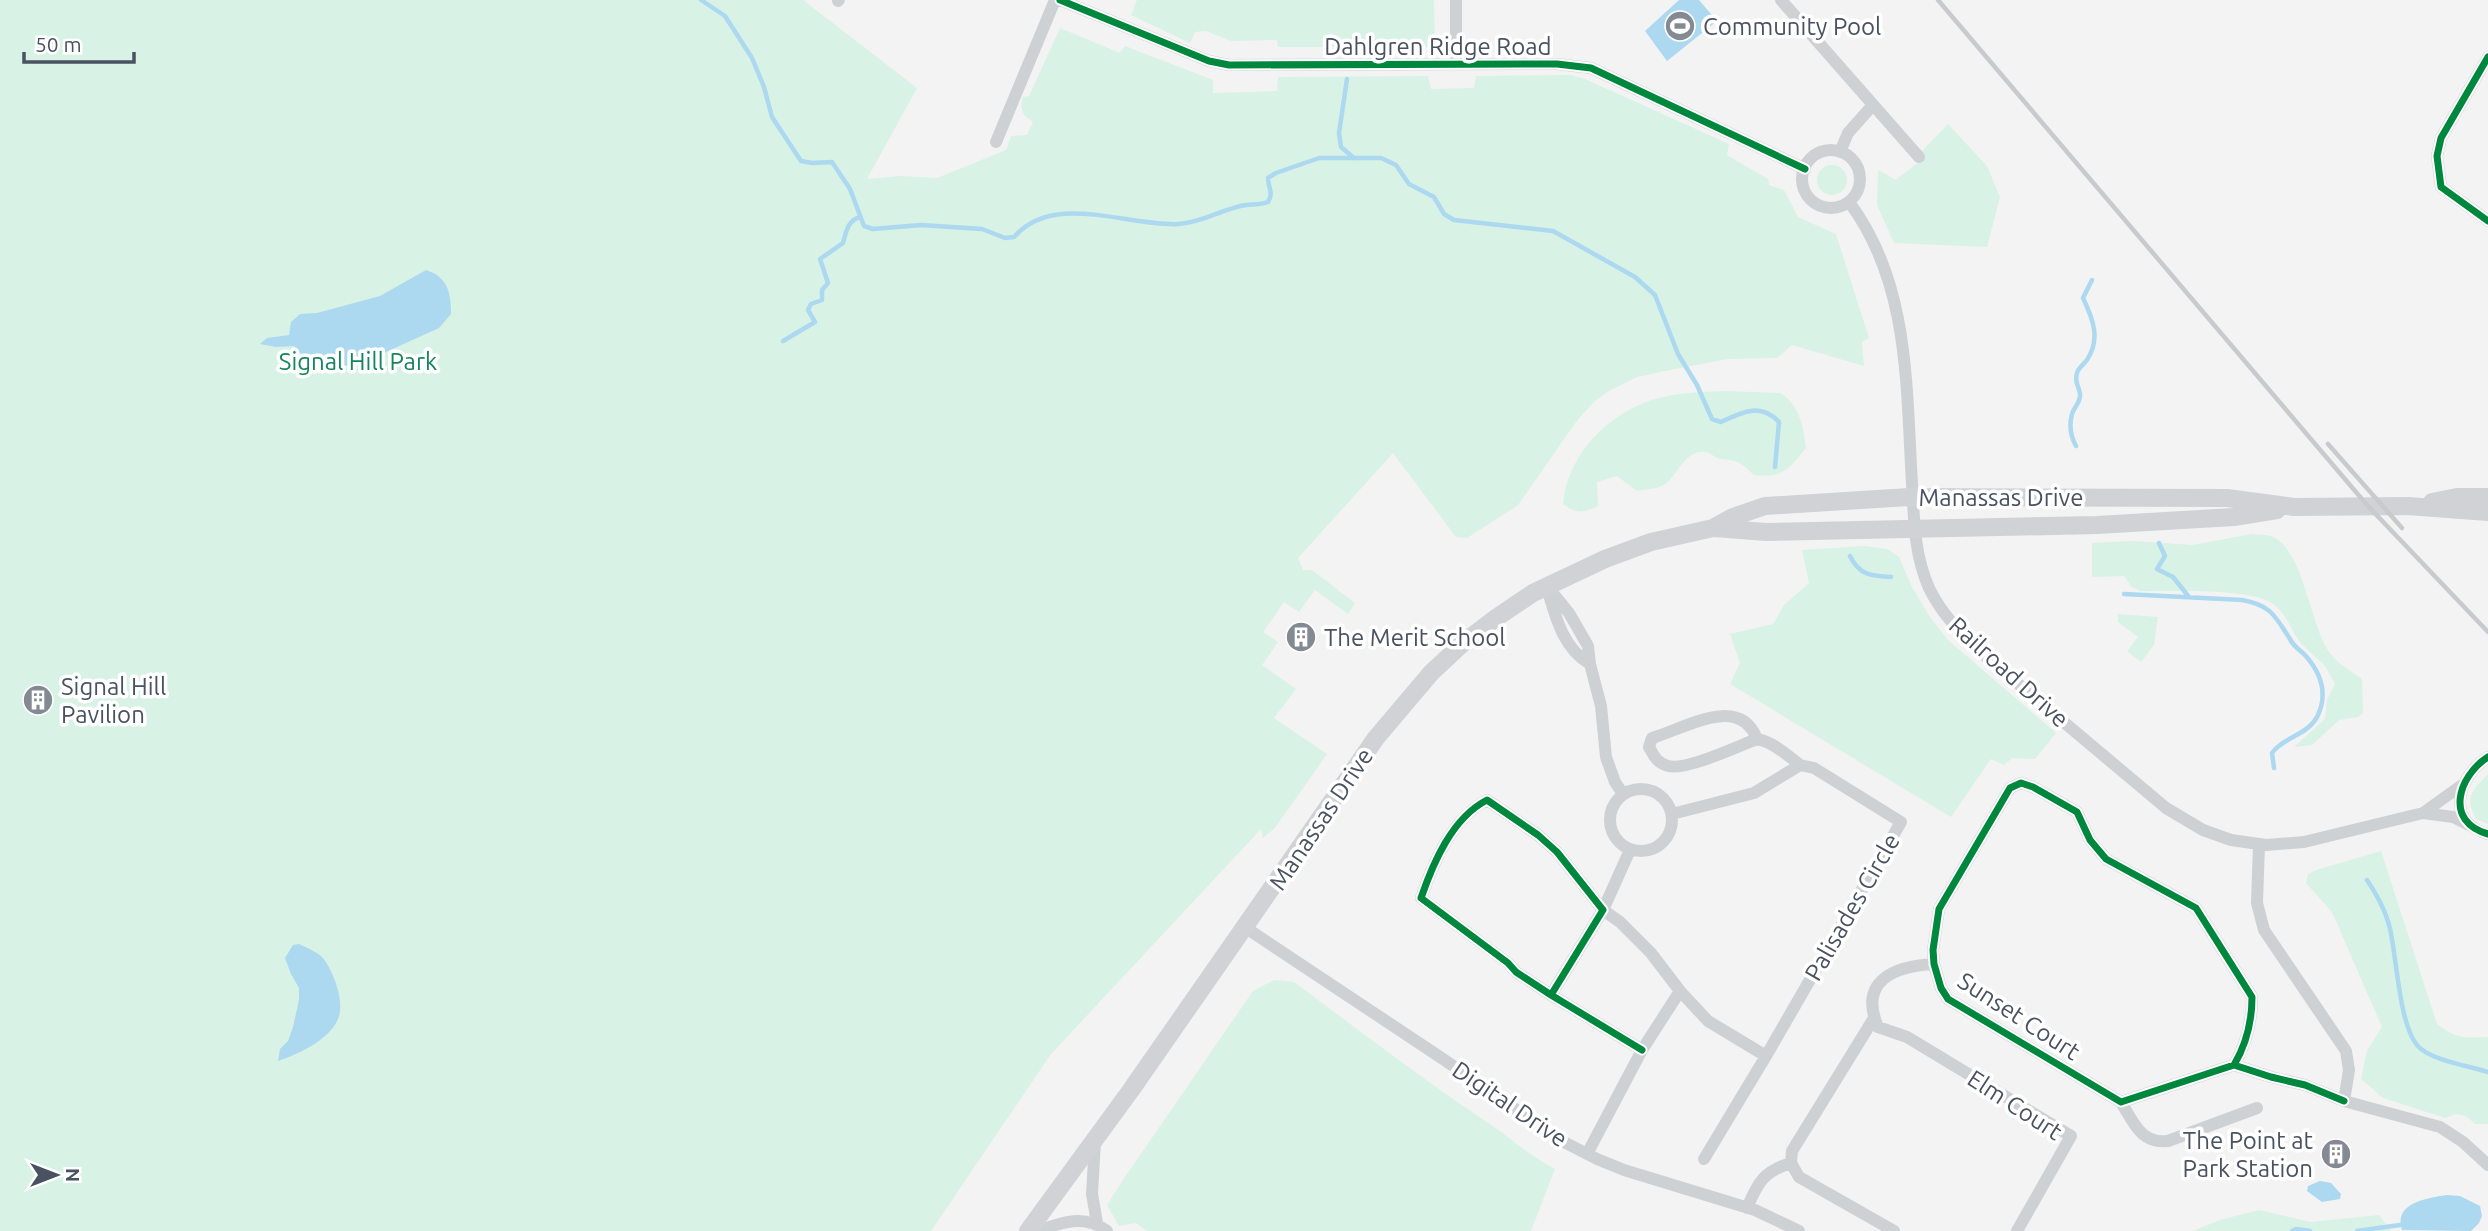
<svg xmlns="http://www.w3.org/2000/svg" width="2488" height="1231" font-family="Ubuntu,sans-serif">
	<rect width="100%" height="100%" fill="#f3f3f3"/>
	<path fill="#d8f2e5" d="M0 0H803L917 88 867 179 899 176 937 178 1006 150 1011 136 1027 135 1033 122C1022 114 1019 111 1023 97L1029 96 1060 28 1120 53 1125 46 1213 80V93L1277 91 1278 77 1428 76 1431 89 1474 88 1476 76 1570 75 1585 79 1729 144 1727 155 1768 179 1769 185 1784 190 1798 217 1836 234 1869 338 1862 342 1864 366 1792 345 1777 358 1728 359 1675 369 1637 377 1607 392 1593 403 1576 422 1518 505 1467 538 1456 537 1393 453 1298 558 1303 570H1312L1355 603 1348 614 1315 590 1299 612 1284 602 1263 632 1278 642 1262 665 1296 689 1274 718 1327 754 1275 828 1263 838 1261 829 1051 1054 931 1231H0Z
		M1137 0H1434L1435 47H1278L1277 40 1231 41 1206 31 1195 32 1190 43 1131 15Z
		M1948 124 1987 166 2000 197 1987 247 1894 243 1877 205 1878 170 1896 180 1921 160 1922 151Z
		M1817 180a15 15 0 1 1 30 0a15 15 0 1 1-30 0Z
		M1725 391 1781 393C1800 407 1803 425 1806 448 1788 470 1784 478 1754 475 1740 462 1740 461 1721 459 1715 458 1711 453 1706 452 1686 450 1679 471 1668 482 1660 489 1647 489 1637 491L1617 476 1597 482 1598 506C1583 513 1576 514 1563 504 1567 460 1599 423 1639 405 1665 393 1697 392 1725 391Z
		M2252 534C2259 535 2267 534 2273 537 2304 551 2310 625 2329 652 2338 664 2351 671 2362 679L2363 713 2358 717 2339 720 2312 745 2294 747 2325 719 2327 700 2335 684C2331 678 2329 670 2324 665 2317 658 2308 651 2301 643 2290 630 2288 615 2273 604 2253 588 2169 591 2140 591L2132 587 2124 576 2092 577V543L2134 541 2192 545Z
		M1865 546 1887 549 1899 557 1912 587 1930 617 1948 640 2056 733 2035 759 2012 758 2004 765 1991 759 1951 817 1730 684 1740 663 1730 634 1773 624 1784 605 1809 583 1802 550Z
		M2118 614 2158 617 2154 645 2141 662 2127 651 2138 637 2118 622Z
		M2488 774V824L2476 819C2464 797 2472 791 2488 774Z
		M2381 851 2437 1024C2456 1039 2465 1038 2488 1037V1124H2475L2466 1116 2456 1114 2445 1118 2383 1098 2361 1079 2367 1051 2382 1027 2332 912 2306 883 2308 874 2316 870Z
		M1274 980 1294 982C1360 1031 1425 1081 1494 1127 1513 1140 1534 1159 1555 1169L1531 1231H1147L1136 1223 1119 1226 1107 1205 1125 1177 1253 991Z
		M2259 1210 2310 1222 2379 1215 2391 1231H2193L2220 1220Z"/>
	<path fill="#acd8f0" d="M1679 0H1699L1717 21 1667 61 1645 31Z
		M426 270C448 277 451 293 451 314L439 328 355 366 325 365 303 356 294 346 276 347 260 344 267 338 289 335 291 322 300 314 317 313 380 296Z
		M299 944C307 948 317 952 323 958 333 971 344 999 339 1016 333 1038 299 1054 278 1061L280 1049 288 1041 293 1027 299 1000V988L291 974 285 958 293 945Z
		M2320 1181 2331 1183 2341 1194 2340 1199 2322 1202 2307 1191 2308 1186Z
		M2447 1195 2460 1196 2480 1206 2482 1216 2479 1223 2471 1231 2402 1230C2393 1203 2427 1198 2447 1195Z"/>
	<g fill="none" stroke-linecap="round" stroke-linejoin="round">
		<path stroke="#acd8f0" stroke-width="4.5" d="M701 0 725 16 752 58 764 87 772 117 801 161 812 163 832 162 850 189 864 226 873 229 921 225 982 229 1005 238 1014 237C1054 191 1128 227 1179 224 1205 222 1224 208 1246 205 1254 204 1260 205 1268 202 1274 192 1268 188 1268 178L1276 173 1319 158H1381L1396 165 1409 184 1434 197 1444 214 1454 220 1553 231 1635 277 1655 295 1678 354 1697 385 1712 419 1721 422C1742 412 1761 402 1779 422L1775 467
			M1347 79 1339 133 1341 147 1354 158
			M783 341 815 322 808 310 811 304 822 300V290L828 283 820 259 843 243C846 232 848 220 860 217
			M2076 446C2071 437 2069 425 2072 414 2074 407 2081 402 2080 394 2079 386 2074 382 2077 373 2078 368 2084 364 2087 360 2101 339 2093 319 2083 298L2092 280
			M2159 543 2165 556 2157 569 2173 577 2189 597
			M1850 556C1859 575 1871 576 1891 577
			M2124 594 2242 600C2271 605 2275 616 2290 639 2293 646 2300 650 2305 655 2321 673 2328 693 2318 715 2309 735 2283 737 2272 753L2274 768
			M2367 880C2377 895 2386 911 2390 929 2397 957 2399 1032 2421 1049 2436 1061 2469 1066 2488 1072
			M2292 1231 2296 1229 2310 1231
			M2357 1231 2400 1225"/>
		<path stroke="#ced1d4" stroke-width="12" d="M1060 0 1209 61 1229 65 1557 64 1591 68 1805 169
			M1456 0V64
			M1781 0 1919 157
			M838 1 839 0
			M2488 57 2441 138 2437 156 2441 187 2488 221
			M996 142 1055 0
			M1802 179a29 29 0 1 1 58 0a29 29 0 1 1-58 0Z
			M1840 152 1848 133 1872 106
			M1849 202C1910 283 1906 387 1912 483 1914 519 1914 554 1929 588 1941 613 1959 631 1978 650L2166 808 2203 830 2231 840 2266 845 2304 842 2423 813 2453 817 2469 825
			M1547 586 1569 613 1588 646 1590 664 1601 706 1606 757 1615 782 1623 794
			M1548 591C1556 619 1564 649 1590 664
			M1757 739C1739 693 1684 729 1652 738L1649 747C1654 756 1657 763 1668 766 1686 771 1738 746 1757 739 1773 742 1787 755 1800 765
			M2488 757C2458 776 2444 822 2488 834
			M1610 820a31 31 0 1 1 62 0a31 31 0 1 1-62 0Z
			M2423 813 2462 785
			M2259 845 2257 903 2264 930 2346 1051 2349 1070 2344 1101 2440 1127 2463 1142 2488 1165
			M1630 850 1603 910 1620 922 1651 953 1680 991 1708 1021 1766 1056 1901 822 1814 768 1800 765 1754 793 1672 814
			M1246 928 1443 1059 1562 1141 1597 1159 1624 1170 1755 1210 1799 1231
			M1934 964C1894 966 1858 981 1878 1027L1907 1037 2071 1136 2017 1231
			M1551 995 1603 910 1557 852 1538 835 1487 800C1452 818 1433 863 1421 898L1508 963 1516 972 1551 995 1642 1050
			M1874 1018 1792 1151 1791 1163 1799 1177 1894 1231
			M2234 1065C2247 1043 2252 1022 2252 997L2196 908 2106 859 2090 840 2077 812 2033 787 2021 783 2010 788 1939 909 1933 950 1934 964 1941 988 1948 999 2121 1102 2234 1065 2271 1077 2305 1085 2344 1101
			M2121 1102C2134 1123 2141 1144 2168 1141L2257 1108
			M1095 1141 1092 1194 1097 1223
			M1587 1154 1642 1050 1680 991
			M1704 1159 1766 1056
			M1747 1208C1758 1182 1764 1171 1791 1163
			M1038 1231C1062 1222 1085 1214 1107 1231"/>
		<path stroke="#d0d2d5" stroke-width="18" d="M2432 502 2457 497H2488
			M1714 528 1766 532 2097 525 2234 517 2277 510
			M1028 1231 1131 1090 1376 738 1431 673 1462 644 1496 618 1533 593 1605 559 1651 542 1713 528 1733 517 1765 506 1909 497 2227 498 2294 507 2408 506 2488 512"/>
		<path stroke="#c8cacd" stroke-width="4.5" d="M1938 0 2367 505 2488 632
			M2328 444 2402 528"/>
		<g stroke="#fff" stroke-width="11">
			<path id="cycleway" d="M1060 0 1209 61 1229 65 1557 64 1591 68 1805 169
				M2488 57 2441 138 2437 156 2441 187 2488 221
				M2488 757C2458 776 2444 822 2488 834
				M1551 995 1603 910 1557 852 1538 835 1487 800C1452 818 1433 863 1421 898L1508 963 1516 972 1551 995 1642 1050
				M2234 1065C2247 1043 2252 1022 2252 997L2196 908 2106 859 2090 840 2077 812 2033 787 2021 783 2010 788 1939 909 1933 950 1934 964 1941 988 1948 999 2121 1102 2234 1065 2271 1077 2305 1085 2344 1101"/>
		</g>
		<use href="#cycleway" stroke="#00873e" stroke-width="7"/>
	</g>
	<defs>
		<g id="stadium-disc" transform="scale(1.575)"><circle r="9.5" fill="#848a93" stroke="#fff"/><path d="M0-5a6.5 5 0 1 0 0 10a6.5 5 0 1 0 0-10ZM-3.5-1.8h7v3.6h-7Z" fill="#fff"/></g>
		<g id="building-disc" transform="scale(1.575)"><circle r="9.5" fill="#848a93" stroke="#fff"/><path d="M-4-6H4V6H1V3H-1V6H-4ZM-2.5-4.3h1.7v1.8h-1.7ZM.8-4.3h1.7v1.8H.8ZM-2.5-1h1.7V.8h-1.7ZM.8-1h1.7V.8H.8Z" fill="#fff"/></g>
	</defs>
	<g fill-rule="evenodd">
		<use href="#stadium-disc" x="1680" y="26"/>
		<use href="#building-disc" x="1301" y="637"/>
		<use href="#building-disc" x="38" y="700"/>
		<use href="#building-disc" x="2336" y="1154"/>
	</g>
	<g text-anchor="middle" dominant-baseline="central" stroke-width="7" stroke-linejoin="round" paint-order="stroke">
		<g font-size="24" fill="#495260" stroke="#fff" text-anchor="start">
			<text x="1703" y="26">Community Pool</text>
			<text x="1324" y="637">The Merit School</text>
			<text x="61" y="686">Signal Hill<tspan x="61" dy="28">Pavilion</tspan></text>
			<text x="2313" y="1140" text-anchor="end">The Point at<tspan x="2313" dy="28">Park Station</tspan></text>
		</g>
		<g font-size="24" fill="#495260" stroke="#fff">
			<text x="1438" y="46">Dahlgren Ridge Road</text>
			<text x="2001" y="497">Manassas Drive</text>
			<text transform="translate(2009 672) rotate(42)">Railroad Drive</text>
			<text transform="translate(1321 819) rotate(-56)">Manassas Drive</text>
			<text transform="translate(1852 907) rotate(-60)">Palisades Circle</text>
			<text transform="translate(2019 1016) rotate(33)">Sunset Court</text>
			<text transform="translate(1510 1104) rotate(34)">Digital Drive</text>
			<text transform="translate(2015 1105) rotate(33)">Elm Court</text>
		</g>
		<g font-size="24" fill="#16845d" stroke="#fff">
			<text x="358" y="361">Signal Hill Park</text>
		</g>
	</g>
	<g transform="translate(56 1175) rotate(90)" stroke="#ffffff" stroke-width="5" paint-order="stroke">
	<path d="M0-5L12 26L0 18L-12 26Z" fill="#495260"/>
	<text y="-10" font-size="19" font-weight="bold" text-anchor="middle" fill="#495260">N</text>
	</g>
	<path d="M24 52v10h110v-10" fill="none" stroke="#495260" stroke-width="3.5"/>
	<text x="35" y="52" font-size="21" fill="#495260" stroke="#ffffff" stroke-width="5" paint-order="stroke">50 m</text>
</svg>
